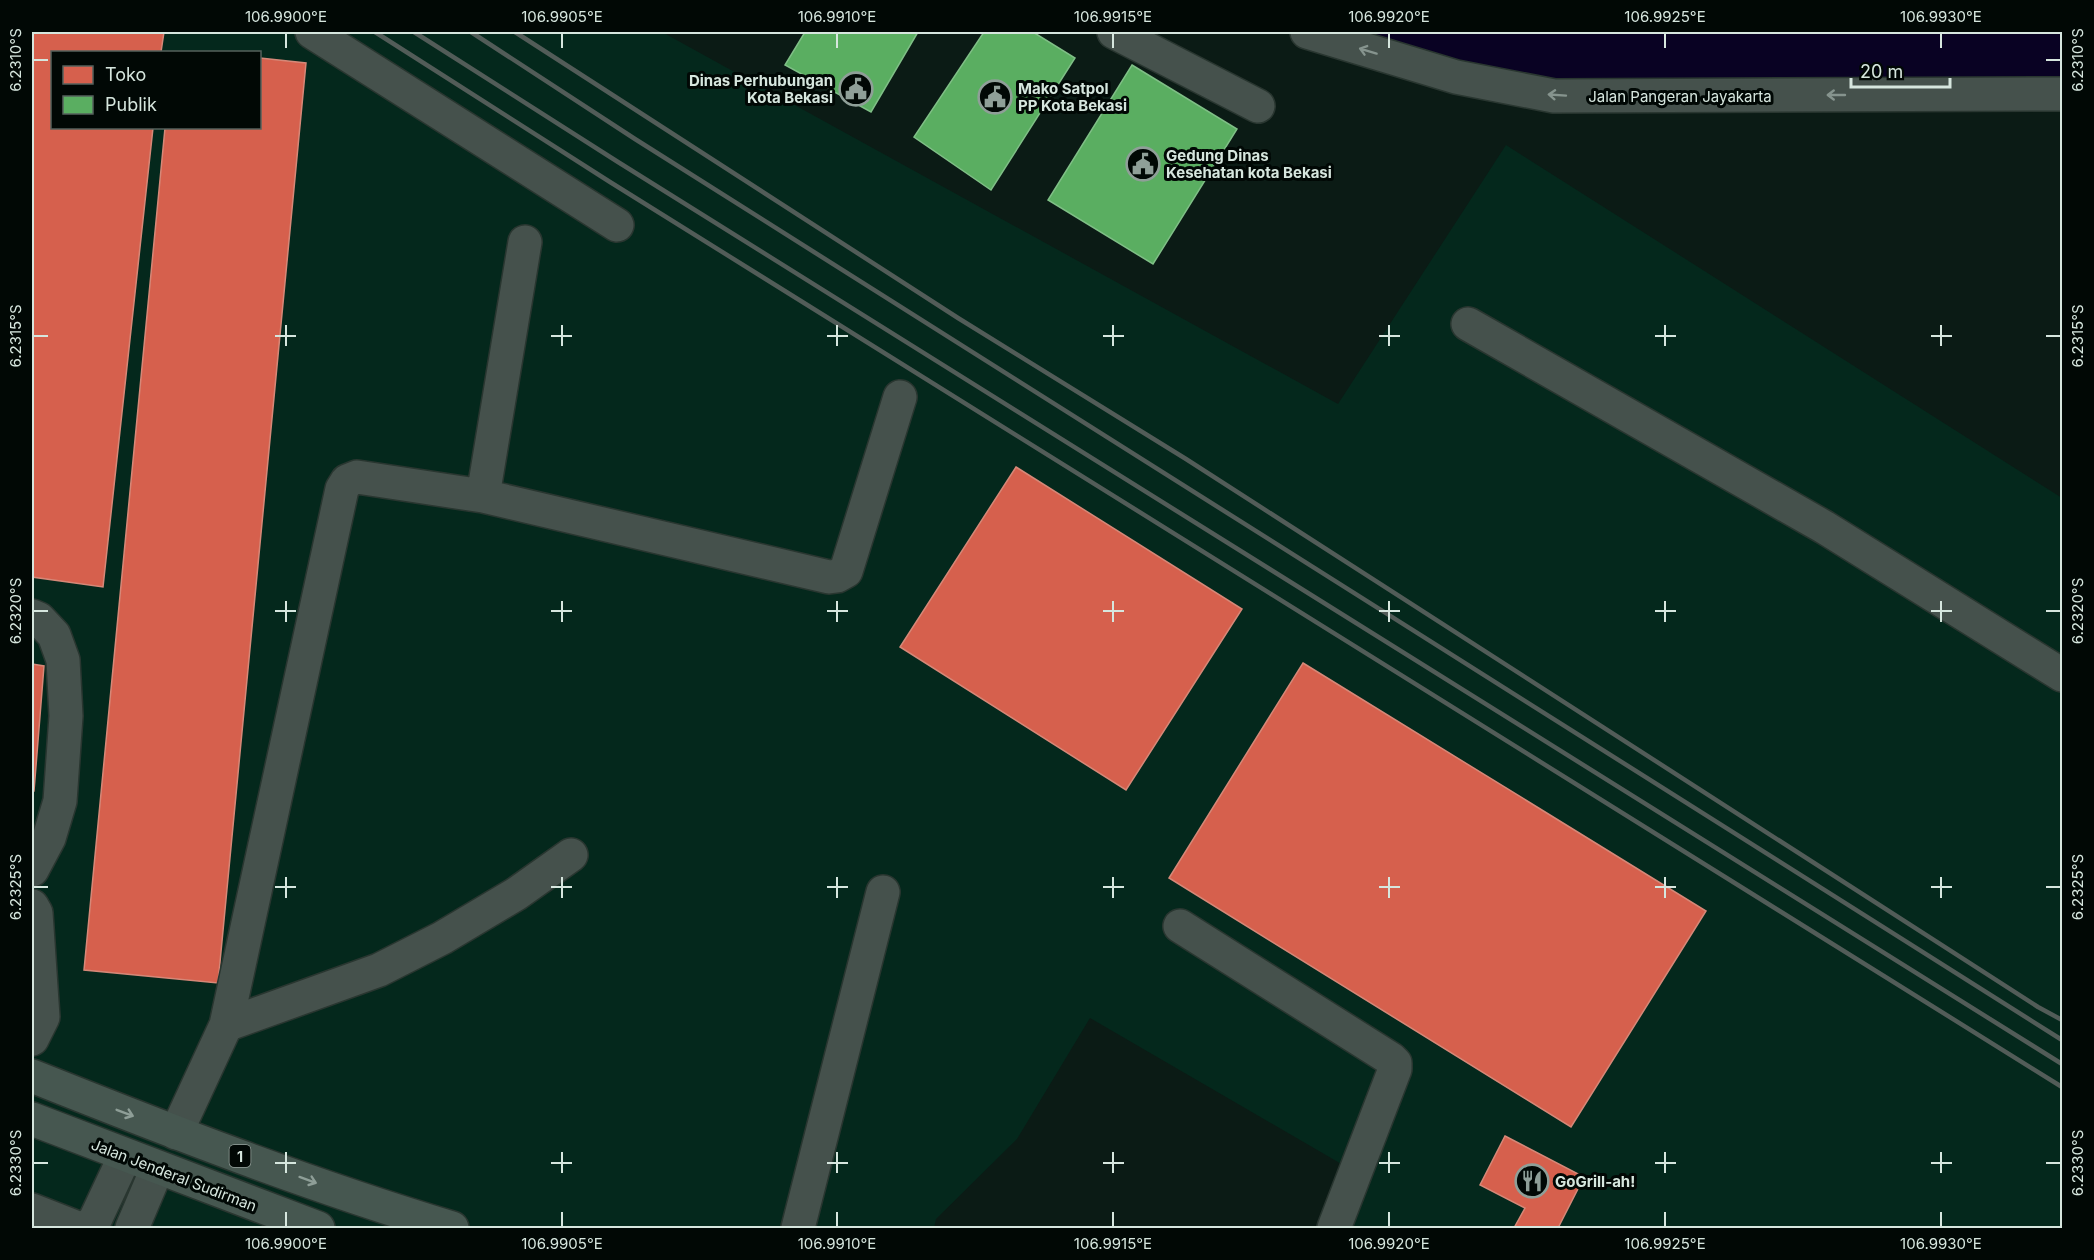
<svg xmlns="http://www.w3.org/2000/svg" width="2094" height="1260" font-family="Inter,sans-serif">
	<rect width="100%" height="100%" fill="#0b1b15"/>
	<path fill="#04281c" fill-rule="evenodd" d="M32 32H662L1338 404 1506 145 2062 498V1228H1346L1362 1176 1090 1018 1017 1139 936 1219 934 1228H32ZM52 52H260V128H52Z"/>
	<path fill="#090223" d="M1307 32H2062V94L1554 96Z"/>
	<path fill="#d6604d" stroke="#d68878" stroke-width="1.5" d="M32 32H164L161 52H52V128H153L103 587 32 577Z
		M260 58 306 63 218 983 84 970 165 128H260Z
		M1016 467 1242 609 1126 790 900 647Z
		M1303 663 1706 911 1571 1127 1169 878Z
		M32 664 44 666 34 791H32Z
		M1505 1136 1584 1177 1558 1228H1514L1525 1208 1480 1185Z"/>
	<path fill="#5aae61" stroke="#7fbf86" stroke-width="1.5" d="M805 32H918L871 112 785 65Z
		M984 32H1033L1075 58 991 190 914 137Z
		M1132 65 1237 129 1153 264 1048 200Z"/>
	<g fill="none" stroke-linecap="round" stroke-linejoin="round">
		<g stroke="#293630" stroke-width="36">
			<path id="minor" d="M312 32 617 225
				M1114 32 1258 106
				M1307 32 1456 77 1554 96 2062 94
				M1468 324 1824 527 2062 675
				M483 496 525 242
				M32 616 39 619 54 635 63 660 66 716 60 801 49 838 32 870
				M32 906 36 913 43 1017 32 1039
				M1180 926 1391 1059 1395 1063V1069L1334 1228
				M226 1025 379 970 442 938 516 894 571 855
				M176 1133 226 1025 342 489 347 481 357 477 483 496 829 577 837 576 846 571 900 397
				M32 1210 78 1228
				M82 1228 88 1227 95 1220 125 1156
				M132 1228 157 1169
				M798 1228 883 892"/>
		</g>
		<g stroke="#293630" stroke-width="36">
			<path id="highway" d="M32 1076C170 1131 309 1185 452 1228
				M32 1119 318 1228"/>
		</g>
		<use href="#minor" stroke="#45514c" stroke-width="33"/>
		<use href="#highway" stroke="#465750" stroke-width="33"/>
		<path stroke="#525c58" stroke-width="4.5" d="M375 32 610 182 2062 1087
			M414 32 618 162 2062 1064
			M471 32 635 139 2062 1040
			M515 32 958 318 1186 459 2038 1007 2062 1020"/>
	</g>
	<defs><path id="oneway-shaft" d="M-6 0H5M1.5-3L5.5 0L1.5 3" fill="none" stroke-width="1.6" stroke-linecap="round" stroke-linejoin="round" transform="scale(1.5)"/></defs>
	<g stroke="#86948e">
		<use href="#oneway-shaft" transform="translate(1368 51) rotate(-163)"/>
		<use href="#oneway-shaft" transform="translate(1557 95) rotate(-176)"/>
		<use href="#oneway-shaft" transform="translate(1836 95) rotate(180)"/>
	</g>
	<g stroke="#8e9e97">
		<use href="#oneway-shaft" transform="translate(125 1113) rotate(21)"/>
		<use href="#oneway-shaft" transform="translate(308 1180) rotate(20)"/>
	</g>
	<path fill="none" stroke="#d6e6de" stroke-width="2" d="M286 33V48M562 33V48M837 33V48M1113 33V48M1389 33V48M1665 33V48M1941 33V48M33 60H48M2046 60H2061M286 325V346M562 325V346M837 325V346M1113 325V346M1389 325V346M1665 325V346M1941 325V346M33 336H48M275 336H296M551 336H572M827 336H848M1103 336H1124M1379 336H1400M1655 336H1676M1931 336H1952M2046 336H2061M286 601V622M562 601V622M837 601V622M1113 601V622M1389 601V622M1665 601V622M1941 601V622M33 611H48M275 611H296M551 611H572M827 611H848M1103 611H1124M1379 611H1400M1655 611H1676M1931 611H1952M2046 611H2061M286 877V898M562 877V898M837 877V898M1113 877V898M1389 877V898M1665 877V898M1941 877V898M33 887H48M275 887H296M551 887H572M827 887H848M1103 887H1124M1379 887H1400M1655 887H1676M1931 887H1952M2046 887H2061M286 1152V1173M562 1152V1173M837 1152V1173M1113 1152V1173M1389 1152V1173M1665 1152V1173M1941 1152V1173M33 1163H48M275 1163H296M551 1163H572M827 1163H848M1103 1163H1124M1379 1163H1400M1655 1163H1676M1931 1163H1952M2046 1163H2061M286 1212V1227M562 1212V1227M837 1212V1227M1113 1212V1227M1389 1212V1227M1665 1212V1227M1941 1212V1227"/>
	<defs>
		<g id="civic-ring" transform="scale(1.725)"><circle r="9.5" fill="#010805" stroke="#8f9f98" stroke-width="1.5"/><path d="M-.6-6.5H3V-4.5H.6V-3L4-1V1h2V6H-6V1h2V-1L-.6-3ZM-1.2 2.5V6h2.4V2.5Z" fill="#8f9f98"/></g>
		<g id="restaurant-ring" transform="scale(1.725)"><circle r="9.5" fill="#010805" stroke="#8f9f98" stroke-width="1.5"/><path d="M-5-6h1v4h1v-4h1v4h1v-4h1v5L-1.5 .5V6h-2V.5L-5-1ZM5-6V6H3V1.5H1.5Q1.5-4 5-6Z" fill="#8f9f98"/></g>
	</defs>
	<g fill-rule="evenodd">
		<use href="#civic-ring" x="856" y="89"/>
		<use href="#civic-ring" x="995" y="97"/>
		<use href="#civic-ring" x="1143" y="164"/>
		<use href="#restaurant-ring" x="1532" y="1181"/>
	</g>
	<g text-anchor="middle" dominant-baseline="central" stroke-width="6" stroke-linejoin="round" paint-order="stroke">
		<rect fill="#010805" stroke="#96a39d" stroke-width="1.5" x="229.5" y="1145" width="21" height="22" rx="4.5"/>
		<g font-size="14" font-weight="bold" fill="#d6e6de">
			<text x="240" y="1156">1</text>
		</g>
		<g font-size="15" font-weight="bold" fill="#d6e6de" stroke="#010805" text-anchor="start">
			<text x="833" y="80" text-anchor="end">Dinas Perhubungan<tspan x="833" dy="17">Kota Bekasi</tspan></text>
			<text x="1018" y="88">Mako Satpol<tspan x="1018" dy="17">PP Kota Bekasi</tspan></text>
			<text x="1166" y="155">Gedung Dinas<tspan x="1166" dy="17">Kesehatan kota Bekasi</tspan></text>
			<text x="1555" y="1181">GoGrill-ah!</text>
		</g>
		<g font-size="15" fill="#d6e6de" stroke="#010805">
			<text x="1680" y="96">Jalan Pangeran Jayakarta</text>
			<text transform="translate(174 1175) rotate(21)">Jalan Jenderal Sudirman</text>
		</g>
	</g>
	<rect width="2094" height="1260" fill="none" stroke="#010805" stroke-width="66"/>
	<rect x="51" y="51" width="210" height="78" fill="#010805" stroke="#56615c" stroke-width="1.5"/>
	<rect x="63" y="66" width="30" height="18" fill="#d6604d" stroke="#56615c" stroke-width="1.5"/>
	<text x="105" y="81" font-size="18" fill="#d6e6de">Toko</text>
	<rect x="63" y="96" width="30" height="18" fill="#5aae61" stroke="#56615c" stroke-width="1.5"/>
	<text x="105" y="111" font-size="18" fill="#d6e6de">Publik</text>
	<path d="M1851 78v9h99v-9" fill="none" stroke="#d6e6de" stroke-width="3"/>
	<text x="1860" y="78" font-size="18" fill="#d6e6de" stroke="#010805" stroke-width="4.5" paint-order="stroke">20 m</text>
	<rect x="33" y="33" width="2028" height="1194" fill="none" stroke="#d6e6de" stroke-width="2"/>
	<g font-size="15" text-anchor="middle" fill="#d6e6de">
		<text x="286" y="22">106.9900°E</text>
		<text x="562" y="22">106.9905°E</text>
		<text x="837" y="22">106.9910°E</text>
		<text x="1113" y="22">106.9915°E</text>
		<text x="1389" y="22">106.9920°E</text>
		<text x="1665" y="22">106.9925°E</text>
		<text x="1941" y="22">106.9930°E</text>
		<text transform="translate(16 60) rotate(-90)" y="5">6.2310°S</text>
		<text transform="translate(2078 60) rotate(-90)" y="5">6.2310°S</text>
		<text transform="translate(16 336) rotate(-90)" y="5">6.2315°S</text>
		<text transform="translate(2078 336) rotate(-90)" y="5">6.2315°S</text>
		<text transform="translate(16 611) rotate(-90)" y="5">6.2320°S</text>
		<text transform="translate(2078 611) rotate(-90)" y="5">6.2320°S</text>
		<text transform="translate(16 887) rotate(-90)" y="5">6.2325°S</text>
		<text transform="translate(2078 887) rotate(-90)" y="5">6.2325°S</text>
		<text transform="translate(16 1163) rotate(-90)" y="5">6.2330°S</text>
		<text transform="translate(2078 1163) rotate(-90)" y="5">6.2330°S</text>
		<text x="286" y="1249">106.9900°E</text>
		<text x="562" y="1249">106.9905°E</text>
		<text x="837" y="1249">106.9910°E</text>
		<text x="1113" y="1249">106.9915°E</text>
		<text x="1389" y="1249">106.9920°E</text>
		<text x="1665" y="1249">106.9925°E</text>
		<text x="1941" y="1249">106.9930°E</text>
	</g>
</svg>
